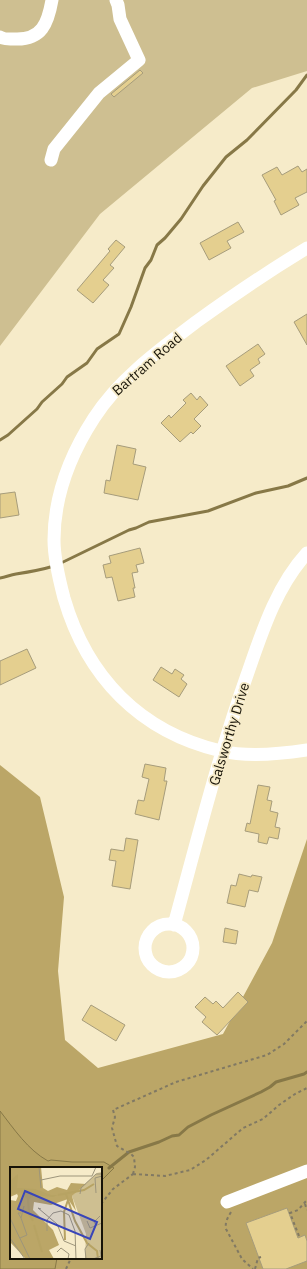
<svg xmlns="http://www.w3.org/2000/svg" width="307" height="1269" font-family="'IBM Plex Sans',sans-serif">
	<rect width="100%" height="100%" fill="#f6ebc9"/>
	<path fill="#cebf91" d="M0 0H307V71L252 88 100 214 0 346Z"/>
	<path fill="#bba667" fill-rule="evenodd" d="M0 765 40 797 64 897 58 971 65 1040 98 1068 223 1034 272 943 307 839V1269H0ZM11 1168H101V1258H11Z"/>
	<path fill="#b7a363" stroke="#877847" d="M0 1111C14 1129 28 1150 48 1161L51 1160 72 1162H104L114 1168 101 1181V1168H11V1258H57L55 1269H0Z"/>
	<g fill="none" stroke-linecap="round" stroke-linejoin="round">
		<path stroke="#877847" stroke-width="3" d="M0 440 8 435 37 409 42 402 62 384 67 377 87 363 97 349 119 334 131 307 145 268 151 260 157 245 165 238 181 219 203 186 226 157 247 140 296 90 307 75
			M59 564 129 530 136 528 149 522 208 511 256 493 288 486 307 478
			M0 578C6 577 10 575 16 574 29 572 41 570 54 566
			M109 1168 129 1152 159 1142 172 1136 179 1135 188 1127 211 1115 261 1092 270 1087 276 1082 304 1074 307 1072"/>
	</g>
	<path fill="#e4cf8f" stroke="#a69c7b" d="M140 70 143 73 114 97 111 94Z
		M298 166 302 172 307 169V192L295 198 299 205 281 215 274 201 276 200 262 175 277 167 282 175Z
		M238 222 244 232 227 241 231 248 209 260 200 243Z
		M116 240 125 247 110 265 114 268 103 280 109 285 93 303 77 290 110 251 108 249Z
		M307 314V345L294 322Z
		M258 344 265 354 258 359 260 363 250 370 254 376 240 386 226 366Z
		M191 393 197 400 200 396 208 405 194 419 201 426 193 434 191 432 180 442 161 423 169 415 171 418 186 403 183 400Z
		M117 445 136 449 133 464 146 467 138 500 104 493 106 480 110 481Z
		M15 492 19 515 0 518V494Z
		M140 548 144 563 136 565 138 572 132 573 135 588H133L135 597 118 601 112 577 106 578 103 565 111 563 109 556Z
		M27 649 36 668 0 685V661Z
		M161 667 172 674 175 669 184 675 181 679 187 684 179 697 153 680Z
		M145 764 166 768 164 781H167L159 820 135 814 138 800 144 801 149 779 142 777Z
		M258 785 270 787 267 800 272 801 270 811 278 813 275 827 280 828 278 839 269 837 267 844 258 842 259 834 245 831 247 823 250 824Z
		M126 838 138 840 130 889 112 886 116 861 109 860 111 849 124 851Z
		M239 874 251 877 252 875 262 877 258 892 249 890 245 907 227 903 231 885 236 886Z
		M225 928 238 931 236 944 223 942Z
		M238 992 248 1002 217 1035 202 1022 206 1017 195 1007 205 997 213 1004 216 1001 223 1008Z
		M91 1005 125 1025 116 1041 82 1020Z
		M287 1208 298 1238 305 1235 307 1241V1261L286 1269H263L246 1223Z"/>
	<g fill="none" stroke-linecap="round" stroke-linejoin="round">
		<path stroke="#817963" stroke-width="2" stroke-dasharray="3 3" stroke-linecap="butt" d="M133 1174 135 1167 134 1157 131 1154 117 1146 112 1128 115 1117 113 1110 176 1082 267 1055 284 1044 307 1021
			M133 1174 165 1176 190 1170 206 1160 243 1128 263 1119 279 1105 295 1094 307 1088
			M101 1204 113 1189 133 1174
			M305 1204 307 1210
			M231 1212C227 1219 225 1222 226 1229L242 1259 253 1269
			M299 1236 290 1213 298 1210 307 1200
			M66 1269 71 1258
			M255 1269 258 1258 261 1257"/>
		<path stroke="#fff" stroke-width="13" d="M0 37C5 40 10 39 15 39 42 40 48 23 52 0
			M51 160 54 149 99 93 139 60 120 19 118 5 116 0
			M307 248C269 271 232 296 196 322 159 350 119 379 94 418 70 455 54 496 54 540 54 559 59 579 64 598 87 677 140 732 221 751 246 757 281 754 307 750
			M145 948a24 24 0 1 1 48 0a24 24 0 1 1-48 0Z
			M174 925C197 841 218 757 247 675 262 632 276 587 307 553
			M227 1202 307 1171"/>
	</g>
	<g text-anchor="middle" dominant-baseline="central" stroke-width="3.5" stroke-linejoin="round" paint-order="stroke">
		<g font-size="14" fill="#171307" stroke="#f6ebc9">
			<text transform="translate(147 364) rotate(-41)">Bartram Road</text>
			<text transform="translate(229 734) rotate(-73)">Galsworthy Drive</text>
		</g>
	</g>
	<g transform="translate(10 1167)">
		<rect width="92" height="92" fill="#f6ebc9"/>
		<path d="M92 5V92H75L76 67 62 29 87 6Z" fill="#cebf91"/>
		<path d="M0 0H31L33 21 38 24 47 20 57 23 61 16 76 17 62 29 66 44 58 32 41 38 24 35 23 43 43 63 49 78 39 83 44 92H16L0 75V33L6 34 8 29 7 27 0 30Z" fill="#bba667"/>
		<path d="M8 7 7 21 25 22 41 28H48L43 30 25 28 18 33 10 25 0 28V14Z" fill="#b7a363"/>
		<path fill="none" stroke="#b7a363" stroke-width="2" d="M56 27 65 54 77 76 87 84 88 92M48 28 74 23 84 17M18 32 19 46 23 54M24 58 32 85M55 73 54 45 58 33"/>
		<path fill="none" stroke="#9d957b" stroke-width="1" d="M29 0 31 21M31 13 50 9H82L86 0M86 26 85 11 92 9M70 27 71 21 86 7H92M31 42 28 41 47 57 54 74 66 79M11 46H8L11 51 14 39M0 51 20 92M77 54 80 61 92 56M86 58 84 55 90 49M37 64V53L43 46 51 44 59 48 65 64 66 92M0 71 15 92M10 71 17 68 11 51M47 85 51 81 59 87 58 92M76 92 75 82 79 76M83 92 91 89 90 83"/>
		<path fill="#3945b8" fill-opacity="0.15" stroke="#3945b8" stroke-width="2" d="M15 24 87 55 80 72 8 42Z"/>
		<rect width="92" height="92" fill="none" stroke="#171307" stroke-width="2"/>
	</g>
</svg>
